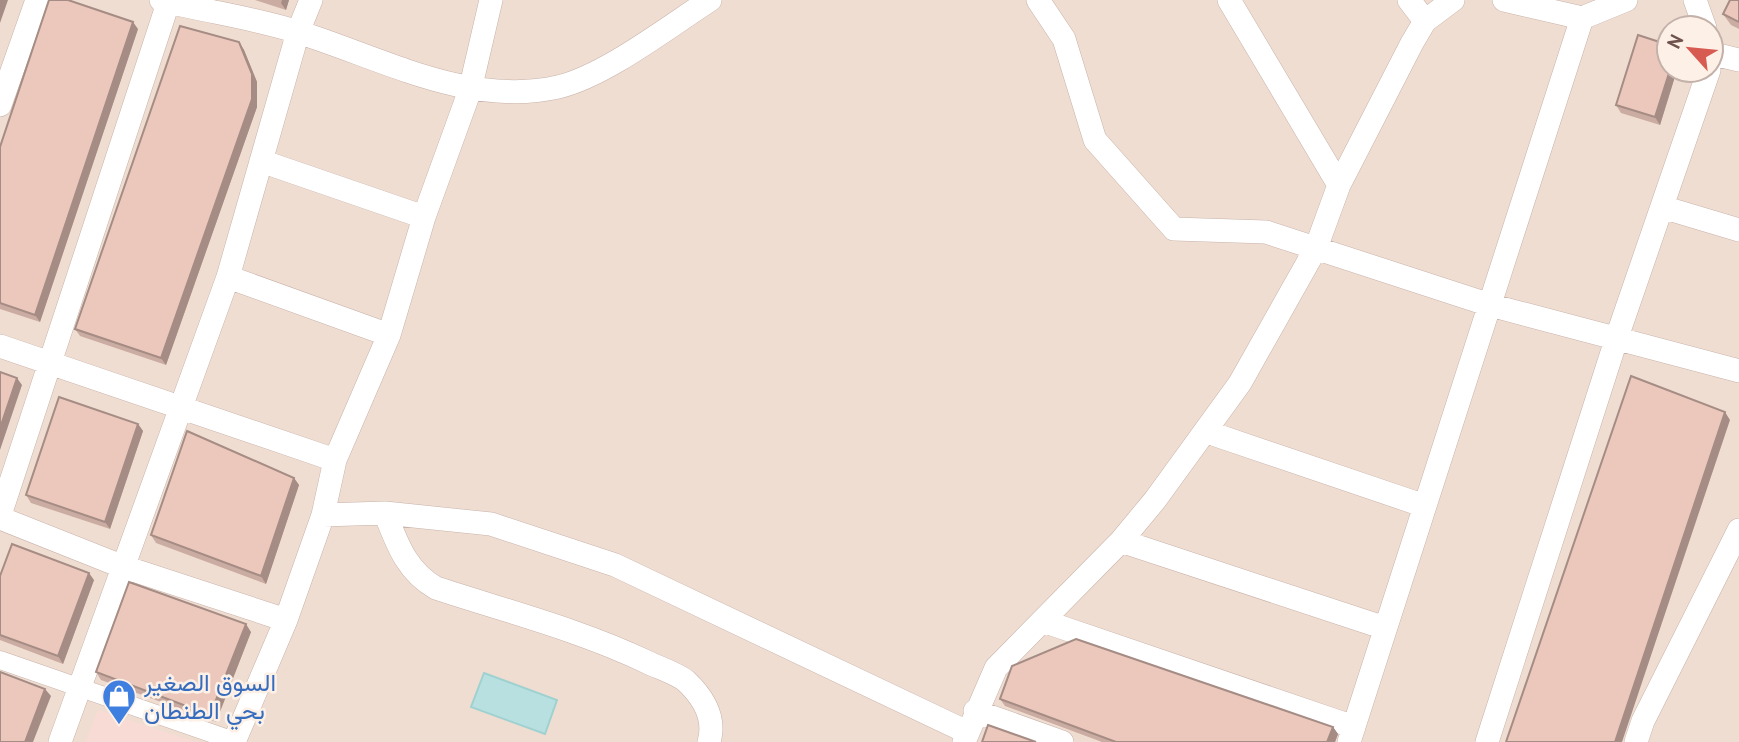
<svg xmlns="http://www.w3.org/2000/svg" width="1739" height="742" font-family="'PT Sans',Vazirmatn,sans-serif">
	<rect width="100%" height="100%" fill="#f9ece2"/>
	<path fill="#f0ddd1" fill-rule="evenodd" d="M0 0H1739V742H0ZM1669 28H1711V70H1669Z"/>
	<path fill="#f9dbd6" d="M98 710 196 742H86Z"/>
	<path fill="#b9e0e0" stroke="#a0d1d1" stroke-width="2" d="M484 673 557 700 545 734 471 707Z"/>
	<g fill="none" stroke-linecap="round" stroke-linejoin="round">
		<g stroke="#c8b3aa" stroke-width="19">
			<path id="pedestrian" d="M0 660 234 741"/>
		</g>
		<g stroke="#c8b3aa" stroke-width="24">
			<path id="minor" d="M161 0C207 12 256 18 301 33 383 59 470 107 558 87 605 76 668 27 710 0
				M1038 0 1064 39 1095 140 1174 229 1266 232 1490 305 1739 371
				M1229 0 1339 185
				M1409 0 1425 21
				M1504 0 1582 18 1626 0
				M1695 0 1705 28
				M1714 54 1739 60
				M0 105 37 0
				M261 161 424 217
				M1662 207 1739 230
				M228 277 389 335
				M0 346 335 460
				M1207 432 1425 506
				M385 513C397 543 406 571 436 588 506 611 580 630 647 662 659 668 676 673 686 681 704 698 716 718 709 742
				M0 515 169 0
				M323 515 385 513 491 524 615 565 967 732
				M0 518 121 566 286 620
				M1121 541 1385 628
				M1043 621 1354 727
				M975 711 1062 742
				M60 742 228 277 298 32 311 0
				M234 742 286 620 323 515 335 460 389 335 424 217 470 90 491 0
				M964 742 996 668 1121 541 1155 500 1240 383 1316 248 1339 185 1412 43 1425 21 1453 0
				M1349 742 1582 18
				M1487 742 1617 337 1709 70
				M1636 742 1643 721 1739 530"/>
		</g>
		<use href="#pedestrian" stroke="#fff" stroke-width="18"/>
		<use href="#minor" stroke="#fff" stroke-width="23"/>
	</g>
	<path fill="#cbaca2" d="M255 0H289L286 10Z
		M1739 0V29L1731 25 1723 14Z
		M138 29 40 322 0 309V147Z
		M239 42 244 50 257 82V107L166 365 80 336 75 329Z
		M1669 70H1677L1660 125 1621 113 1616 105Z
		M138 424 143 431 110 529 31 503 26 495Z
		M294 478 299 485 266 584 156 543 151 535Z
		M0 576 94 580 63 664 0 640Z
		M251 632 216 722 101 680 96 672Z
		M1000 699 1333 727 1338 734 1335 742H1102L1005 706Z"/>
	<path fill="#a58c84" d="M0 0H8L0 23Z
		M282 0H289L286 10 281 3Z
		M133 22 138 29 40 322 35 315Z
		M239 42 244 50 257 82V107L166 365 161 358Z
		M1670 70H1677L1660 125 1655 117Z
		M17 378 22 385 0 450V428Z
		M1725 412 1730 420 1622 742H1615Z
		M138 424 143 431 110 529 105 522Z
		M294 478 299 485 266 584 261 576Z
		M89 573 94 580 63 664 58 656Z
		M246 624 251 632 216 722 210 715Z
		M45 689 51 696 33 742H25Z
		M1333 727 1338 734 1335 742H1327Z"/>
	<path fill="#ecc8bc" stroke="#a58c84" stroke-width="2" d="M49 0H68L133 22 35 315 0 303V147Z
		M1730 0H1739V22L1723 14Z
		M180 26 239 42 252 74V99L161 358 75 329Z
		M1638 35 1669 45V70H1670L1655 117 1616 105Z
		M0 372 17 378 0 428Z
		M1631 376 1725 412 1615 742H1506Z
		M59 397 138 424 105 522 26 495Z
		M187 431 294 478 261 576 151 535Z
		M12 544 89 573 58 656 0 635V576Z
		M129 582 246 624 210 715 96 672Z
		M1076 639 1333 727 1327 742H1116L1000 699 1012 666Z
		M0 672 45 689 25 742H0Z
		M988 725 1036 742H982Z"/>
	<defs>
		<g id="shop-pin" transform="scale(1.75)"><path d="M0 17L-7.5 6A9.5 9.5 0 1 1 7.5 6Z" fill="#3f7fe0" stroke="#fdf1e7"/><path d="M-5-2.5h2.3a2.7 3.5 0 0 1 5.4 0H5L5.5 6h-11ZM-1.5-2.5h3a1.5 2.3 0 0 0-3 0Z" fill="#fff"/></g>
	</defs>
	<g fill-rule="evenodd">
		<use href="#shop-pin" x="119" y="696"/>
	</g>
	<g text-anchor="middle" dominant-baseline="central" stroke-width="5" stroke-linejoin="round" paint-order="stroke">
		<g font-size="24" fill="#366cbe" stroke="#fdf1e7" text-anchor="start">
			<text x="144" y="682">السوق الصغير<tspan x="144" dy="28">بحي الطنطان</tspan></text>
		</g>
	</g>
	<g transform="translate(1690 49) rotate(297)"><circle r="33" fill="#fdf1e7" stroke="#c4b1a9" stroke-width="2"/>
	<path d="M0-5L12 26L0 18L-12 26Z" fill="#d85b52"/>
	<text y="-10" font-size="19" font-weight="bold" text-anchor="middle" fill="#6e524b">N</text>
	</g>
</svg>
